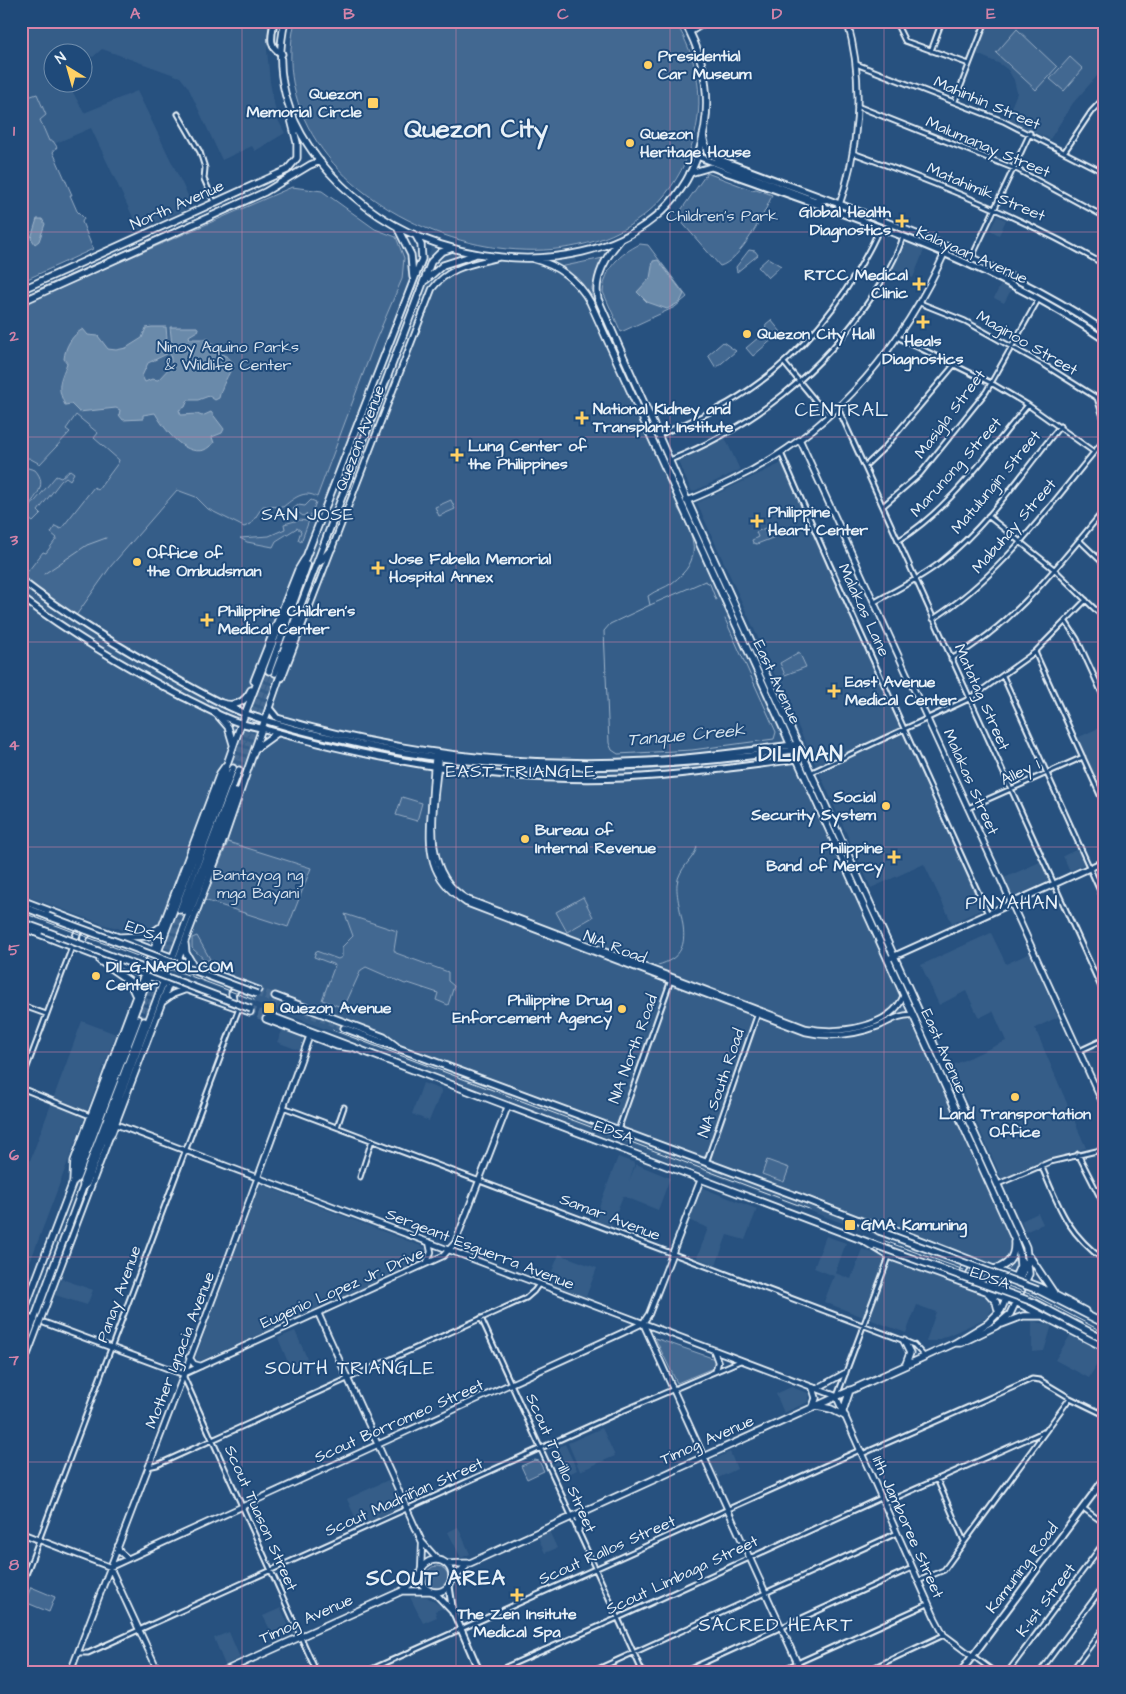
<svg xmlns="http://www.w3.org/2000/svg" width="1126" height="1694" font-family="'Architects Daughter',sans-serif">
	<rect width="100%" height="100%" fill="#27517f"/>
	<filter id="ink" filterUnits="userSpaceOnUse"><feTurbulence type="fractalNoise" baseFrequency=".02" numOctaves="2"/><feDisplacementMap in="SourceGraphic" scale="10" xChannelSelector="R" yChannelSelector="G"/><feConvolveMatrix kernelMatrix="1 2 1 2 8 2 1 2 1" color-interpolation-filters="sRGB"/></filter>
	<g filter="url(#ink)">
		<path fill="#355d88" d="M21 21H270L267 50 270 82 277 118 285 133 255 151 252 146 222 160 188 87 180 77 102 49 93 57 76 50 74 52H52V82L68 83 84 113 137 91 143 103 193 206 139 230 91 128 47 147 21 88Z
			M989 21H1105V67L1073 103 1050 139 1006 120 1017 93 1014 80 1008 70 1000 64 977 54Z
			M292 187 322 191 375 229 396 237 400 247 428 257 433 243 497 258 573 254 1022 1248 1026 1268 1020 1289 713 1175 712 1177 427 1070 428 1068 162 967 168 950 118 928 105 925 21 894V305Z
			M997 216 1006 220 999 235 990 230Z
			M904 242 924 250 913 278 892 268Z
			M1001 284 1011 290 1004 303 994 298Z
			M725 438 740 470 692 492 678 461Z
			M783 460 830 571 903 728 816 766 697 503 780 464Z
			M1105 725V799L1077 738Z
			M904 734 985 908 952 923 924 864 871 888 819 772Z
			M1078 849 1084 864 1070 871 1063 856Z
			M1040 862 1049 881 1013 897 1004 878Z
			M991 933 1006 964 1030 953 1058 1017 1035 1028 1086 1148 1045 1160 1002 1179 951 1066 1006 1041 993 1011 979 1018 966 991 939 1005 921 965Z
			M82 1021 116 1034 21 1286V1185Z
			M283 1029 305 1038 301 1051 277 1042Z
			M423 1083 442 1090 429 1121 412 1114Z
			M618 1157 635 1163 629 1181 636 1164 670 1178 658 1210 623 1196 611 1226 594 1220Z
			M260 1184 426 1248 427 1256 424 1261 200 1361 197 1360 196 1356Z
			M700 1187 757 1209 745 1240 727 1235 716 1265 697 1258 708 1228 688 1220Z
			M1038 1213 1043 1224 1025 1232 1021 1221Z
			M826 1236 846 1243 835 1273 851 1279 862 1249 984 1294 992 1303V1310L986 1318 958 1331 935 1341H926L936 1312 917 1305 906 1333 824 1302 834 1276 814 1268Z
			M559 1254 597 1268 585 1299 547 1284Z
			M62 1279 93 1290 87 1305 55 1295Z
			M1032 1321 1052 1325 1044 1351 1032 1352Z
			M295 1331 307 1358 290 1367 278 1338Z
			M1071 1334 1104 1352 1089 1378 1055 1360Z
			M791 1387 808 1393V1402L784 1413 776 1394Z
			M602 1428 615 1456 580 1471 568 1443Z
			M565 1444 577 1470 561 1478 549 1452Z
			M730 1452 737 1469 718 1478 710 1461Z
			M388 1480 401 1507 359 1526 347 1499Z
			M458 1527 470 1554 461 1558 448 1532Z
			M549 1531 557 1548 545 1553 538 1537Z
			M417 1596 427 1597 444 1608 435 1611 437 1617 423 1623 410 1597Z
			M281 1608 292 1633 276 1641 263 1616Z
			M229 1632 240 1658 225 1665 214 1638Z"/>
		<path fill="#436891" stroke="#96acc4" d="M295 21H675C698 59 706 101 692 144 627 350 247 228 295 21Z
			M1017 29 1057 67 1036 90 996 53Z
			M1070 57 1083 69 1064 91 1050 79Z
			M21 83 28 97 37 94 46 115 40 120 49 141H53L57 147 53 152 72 195H70L77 211 84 218 82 222 93 249 21 282Z
			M707 173 752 190 756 189 772 195C765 213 740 261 720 266L678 218 679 213Z
			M292 187 322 191 375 229 396 237 404 258 402 279 375 342 317 497C304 489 293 499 283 507L263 506 251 524 244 527 208 509 196 497 177 490 111 566 75 617 22 579 43 552 46 553 57 538 51 533 55 526 61 529 94 487 98 490 118 463 119 460 94 438 98 433 76 415 66 429 70 432 40 464 29 458 21 459V305Z
			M640 244 648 245 687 297 675 307 621 332 603 292C605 267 619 255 640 244Z
			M749 250 755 251 758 255 737 272 736 267Z
			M603 258 592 287V298L575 278 560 267Z
			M768 258 781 266 768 278 758 267Z
			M771 320 781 332 753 356 746 348 765 332 766 324Z
			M723 342 736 351 716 368 708 355Z
			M21 466 35 470C50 486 32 501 21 514Z
			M70 470 74 473 70 480 66 477 61 481 38 511 41 514 33 522 26 517 21 523V518L56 476 61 478Z
			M311 500 316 502 301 542 298 540 301 531 297 528 276 541 273 547 247 542 240 538 269 536 285 529 284 524 299 520 307 521 309 517 306 514 303 516 293 509 298 505 305 506Z
			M451 500 455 509 439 516 435 507Z
			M772 525 775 537 757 544 753 543 752 540 758 537 756 532Z
			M799 652 806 667 785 675 780 663Z
			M402 797 422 803 417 821 396 815Z
			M228 842 311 868 288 927 204 900Z
			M583 897 593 917 567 932 556 912Z
			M345 914 397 931 394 950 396 953 448 972V981L454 986 448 1005 436 1000 438 993 408 983 405 984 366 967 361 970 346 1003 348 1008H353L352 1011 322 1000 335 965 314 957 316 951 338 959 342 957V947L353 936Z
			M197 936 210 959 206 961 192 948V938Z
			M767 1160 789 1168 784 1182 762 1174Z
			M655 1338 715 1359 713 1368 677 1383Z
			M535 1460 539 1461 544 1471 527 1479 521 1466Z
			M426 1577a11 11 0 1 1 22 0a11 11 0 1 1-22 0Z
			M31 1587 55 1597 49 1612 25 1602Z"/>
		<path fill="#6b8aaa" stroke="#9db3c9" d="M37 219H42L45 224 39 241 35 244 31 238Z
			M658 260 684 294 680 302 667 309 647 302 637 292 650 278 653 261Z
			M152 327H166L167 338 161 345 166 348 167 354 148 363 142 376 145 382 152 379 158 380 172 365 169 348 172 345 170 327H197L199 330 189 336 190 339H209L217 352 228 357 234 364C228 376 222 385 219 398L215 400 209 396 198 400H188L185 407 179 410 181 415 197 414 202 416 211 412 224 429 222 433 212 437 214 443C211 445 207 449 204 450 183 456 164 428 155 413L143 415V419L123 420 119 415 120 410 116 408 79 412 71 404 65 405C56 386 60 382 67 363L64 359C65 347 72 335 83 329L88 335 98 336 108 349 116 350 126 348 142 338 146 328Z"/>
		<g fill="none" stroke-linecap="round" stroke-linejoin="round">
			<path stroke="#9db3c9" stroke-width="1" d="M678 508C695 538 704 559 672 583 665 588 656 590 648 596L650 605 705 581 710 584 716 600
				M44 574 87 545 106 538
				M650 605 610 624 604 631 609 743 612 750 618 754 692 750 774 739 776 732 725 619
				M658 965C703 953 675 913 677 884 679 867 694 860 697 847"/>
			<path stroke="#446991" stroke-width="5.5" stroke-dasharray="5.5 3" stroke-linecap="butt" d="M233 768 269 671
				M239 770 275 673
				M170 980 176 965
				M258 990 275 996
				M250 1012 266 1019
				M138 1019 180 910
				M144 1021 185 912"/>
			<path stroke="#446991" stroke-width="5.5" stroke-dasharray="5.5 3" stroke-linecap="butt" d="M257 994 344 1028
				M251 1009 268 1015"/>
			<g stroke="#e8f1f8" stroke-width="7">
				<path id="minor" d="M895 21 905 41 969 64
					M931 51 942 21
					M856 64 1003 121 1105 173
					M955 101 986 21
					M857 106 1018 170 1105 217
					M178 114 200 152 205 168 204 179 214 202
					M1065 151 1091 112 1105 97
					M853 153C941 185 1024 218 1105 265
					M1101 170 1105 164
					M972 257 1030 133
					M920 303 965 321 1046 366 1097 398 1105 423
					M899 338 991 383 1028 405 1094 452
					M784 363 828 416
					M1097 398 1105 388
					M838 408 1105 996
					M659 435C682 425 706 415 728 403 798 363 846 301 880 228
					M781 453 830 565 988 914
					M670 460C752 428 823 371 871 298 884 279 896 259 903 237
					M865 466 885 447 955 364
					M883 506 920 474 986 392 1038 300
					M988 516 1055 570 1105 619
					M1079 540 1105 565
					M898 541C951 508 988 452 1028 405
					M875 602C897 589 921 578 941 562 988 525 1023 472 1060 426
					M933 619C1004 574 1051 503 1105 439
					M1066 622 1077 639 1105 700
					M1035 652 1105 806
					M951 659C1016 623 1058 565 1105 509
					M1003 676 1105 902
					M812 772 971 698 1035 652 1086 600
					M968 808 1083 757
					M21 1005 46 1014
					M1079 1051 1105 1039
					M21 1083 72 947
					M21 1088 90 1116
					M283 1107 902 1340 914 1345 924 1356
					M337 1127 344 1107
					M618 1130 671 980
					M1078 1154 1105 1207
					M706 1163 758 1013
					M1041 1165C1059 1207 1066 1232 1105 1261
					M360 1177 372 1140
					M998 1184 1050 1162 1105 1149
					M481 1318 643 1673
					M183 1375 317 1673
					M837 1396 889 1257
					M862 1454 1032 1379 1040 1380 1070 1398 1105 1415
					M148 1467 157 1465 526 1298 534 1291 539 1284
					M937 1479 964 1541
					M884 1503 1043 1432
					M1083 1508 1105 1524
					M918 1581 944 1570 1070 1398
					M21 1588 239 1008
					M78 1653H88L625 1410 740 1361
					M973 1656 996 1673
					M363 1673 860 1450
					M492 1673 618 1618 881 1498
					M589 1673 897 1533
					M681 1673 912 1568
					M775 1673 928 1604
					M862 1673 944 1635
					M1007 1673 1105 1541
					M1039 1673 1105 1584
					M1070 1673 1105 1626
					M1102 1673 1105 1669"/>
			</g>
			<g stroke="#e8f1f8" stroke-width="8">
				<path id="tertiary" d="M690 32 708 21
					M837 212C859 152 865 83 847 21
					M800 440 1105 1108
					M686 501C701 496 716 488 731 481 834 432 902 349 948 246
					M282 678 432 289C448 267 472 264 497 258
					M439 754C436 802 417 869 467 899L806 1028C836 1034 891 1029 904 995
					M435 755C433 773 432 791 431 809 428 851 428 877 466 903L805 1032C830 1038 855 1035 879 1026 890 1021 900 1014 913 1015
					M115 1124 836 1396 935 1618 944 1635 972 1656
					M427 1262 431 1252 429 1242
					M318 1313 422 1542 438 1560
					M21 1315 35 1320
					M45 1323 183 1374
					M643 1323 802 1673
					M714 1351 718 1362 716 1370
					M189 1357 194 1364 201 1366
					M21 1372 109 1139
					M183 1374 443 1256 455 1243 508 1106
					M816 1389 845 1373
					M21 1533 110 1567 622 1333 643 1323 649 1314 701 1179
					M118 1546 119 1551 127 1558
					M110 1567 159 1673
					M421 1571 422 1543
					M70 1673 226 1264 310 1035"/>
			</g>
			<g stroke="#e8f1f8" stroke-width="9">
				<path id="secondary" d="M274 21C272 35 267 46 282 54
					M703 135 707 152 716 158C849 209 986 251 1105 331
					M697 156 816 201 825 200
					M690 173 711 167C846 215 986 258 1105 340
					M21 580C66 615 115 644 164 672 189 686 214 701 241 712 274 724 307 733 341 740 493 776 648 772 801 749
					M21 597C72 635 127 668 183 697 202 706 220 717 240 723 249 726 259 727 268 730 384 762 503 783 624 778 685 775 745 766 805 758
					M269 708 277 718C397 753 523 768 648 761 699 758 749 751 799 744
					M888 959 1105 861
					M449 1586 453 1613
					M435 1593 454 1613 480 1673
					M960 1673 1105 1478"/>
			</g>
			<g stroke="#e8f1f8" stroke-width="9">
				<path id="primary" d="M285 21C273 72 287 119 318 159 346 194 381 222 422 238 517 277 662 265 699 152 713 107 707 62 684 21
					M397 227 411 255 413 277
					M620 240C607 255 593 278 598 299L687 500 1026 1247 1029 1274 1010 1314 996 1326 961 1343H955
					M426 280 443 265 474 255
					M21 290 287 170 297 158V143L291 119
					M21 302 265 192 310 165 320 161
					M320 562 332 548
					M269 671 307 565
					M275 673 431 262 441 252 450 249
					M254 681 298 570 304 560
					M221 703C234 707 245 703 251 690
					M215 712 228 727 233 744
					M255 749 277 733
					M21 900 258 990
					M180 910 233 768
					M185 912 239 770
					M21 927 148 976 250 1012
					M121 937 148 936 159 928
					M185 944 186 953 193 965
					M72 946 79 929 78 924
					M83 948 84 937 93 929
					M172 959 236 792
					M100 961 129 981 135 994
					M176 965 223 841 301 615
					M152 974 175 963
					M275 996 384 1037 396 1046
					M162 1002 173 994 184 990
					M234 1006 232 993 241 984
					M266 1019 337 1046 351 1048
					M106 1141 111 1135 170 981
					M74 1173 225 775 227 764 241 724 422 259 421 245 416 236
					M73 1182 77 1178 138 1019
					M83 1187 87 1183 164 980
					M869 1224 881 1225 1040 1287 1085 1311
					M867 1243 889 1256 1016 1302 1105 1348
					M1030 1257 1054 1293
					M994 1269C1008 1266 1015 1257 1014 1242
					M960 1279 968 1260
					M988 1293 996 1302 999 1314
					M1013 1298 1024 1268 1021 1260
					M21 1319 73 1182 74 1161 220 773 225 766
					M1002 1324 1023 1316H1042
					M904 1341 910 1353 906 1364
					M21 1355 83 1187V1181L144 1021
					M813 1388 816 1398 813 1407
					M817 1406 831 1409 845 1416
					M843 1411 850 1390
					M578 1530 579 1519 587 1510
					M420 1576a16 16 0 1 1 32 0a16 16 0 1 1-32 0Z
					M447 1564 470 1563 955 1343 988 1323 1001 1310 1020 1266 1019 1252 1014 1238 590 302C578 280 557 265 534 259
					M452 1580 468 1564
					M403 1590 420 1575
					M220 1673 402 1591H429"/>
			</g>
			<g stroke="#e8f1f8" stroke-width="9">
				<path id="trunk" d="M21 906 48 916
					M21 922 43 930
					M268 1015 875 1245
					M344 1028 802 1198 869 1224 879 1231
					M1038 1290 1105 1324
					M1033 1302 1105 1340"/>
			</g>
			<use href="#minor" stroke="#1f4a7a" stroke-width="3"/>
			<use href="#tertiary" stroke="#1f4a7a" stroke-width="4.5"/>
			<use href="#secondary" stroke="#1f4a7a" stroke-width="5"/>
			<use href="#primary" stroke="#1f4a7a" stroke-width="5.5"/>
			<use href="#trunk" stroke="#1f4a7a" stroke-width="5.5"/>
			<path stroke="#e8f1f8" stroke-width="1" d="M21 912 254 1000
				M333 1030 809 1209
				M885 1241 1035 1296 1105 1333"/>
			<path stroke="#e8f1f8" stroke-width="1" d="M21 297 247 196"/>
			<g stroke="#e8f1f8" stroke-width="9" stroke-linecap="butt">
				<path id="trunk-bridge" d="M48 916 257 994
					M43 930 251 1009
					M879 1231 1038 1290
					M875 1245 1033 1302"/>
			</g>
			<use href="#trunk-bridge" stroke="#1f4a7a" stroke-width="5.5"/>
		</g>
	</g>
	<path fill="none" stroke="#d584aa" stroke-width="1" stroke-opacity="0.55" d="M242 21V1673M456 21V1673M670 21V1673M884 21V1673M21 232H1105M21 437H1105M21 642H1105M21 847H1105M21 1052H1105M21 1257H1105M21 1462H1105"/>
	<g fill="#ffd166" stroke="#1f4a7a" stroke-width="2">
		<circle cx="648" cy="65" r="5"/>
		<rect x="367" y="97" width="12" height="12" rx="2.5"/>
		<circle cx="630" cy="143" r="5"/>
		<path d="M899.5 213.5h5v5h5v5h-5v5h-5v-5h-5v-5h5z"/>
		<path d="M916.5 276.5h5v5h5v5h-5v5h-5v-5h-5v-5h5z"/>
		<path d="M920.5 314.5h5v5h5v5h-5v5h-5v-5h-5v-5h5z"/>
		<circle cx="747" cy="334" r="5"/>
		<path d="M579.5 410.5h5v5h5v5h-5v5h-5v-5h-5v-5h5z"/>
		<path d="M454.5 447.5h5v5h5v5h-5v5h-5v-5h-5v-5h5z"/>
		<path d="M754.5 513.5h5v5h5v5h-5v5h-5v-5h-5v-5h5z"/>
		<circle cx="137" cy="562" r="5"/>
		<path d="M375.5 560.5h5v5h5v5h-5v5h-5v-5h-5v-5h5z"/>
		<path d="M204.5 612.5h5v5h5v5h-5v5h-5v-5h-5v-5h5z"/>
		<path d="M831.5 683.5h5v5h5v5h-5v5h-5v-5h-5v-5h5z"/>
		<circle cx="886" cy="806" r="5"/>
		<circle cx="525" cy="839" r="5"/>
		<path d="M891.5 849.5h5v5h5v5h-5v5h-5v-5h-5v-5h5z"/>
		<circle cx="96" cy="976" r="5"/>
		<rect x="263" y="1002" width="12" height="12" rx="2.5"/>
		<circle cx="622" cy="1009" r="5"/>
		<circle cx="1015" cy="1097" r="5"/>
		<rect x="844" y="1219" width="12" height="12" rx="2.5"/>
		<path d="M514.5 1587.5h5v5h5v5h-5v5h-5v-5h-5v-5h5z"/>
	</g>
	<g text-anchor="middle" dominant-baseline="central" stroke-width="4" stroke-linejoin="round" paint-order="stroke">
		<g font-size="16" font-weight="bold" fill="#e8f1f8" stroke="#1f4a7a" text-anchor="start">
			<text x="658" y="56">Presidential<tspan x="658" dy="18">Car Museum</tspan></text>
			<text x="362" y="94" text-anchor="end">Quezon<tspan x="362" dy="18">Memorial Circle</tspan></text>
			<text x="640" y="134">Quezon<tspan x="640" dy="18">Heritage House</tspan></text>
			<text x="891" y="212" text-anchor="end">Global Health<tspan x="891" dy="18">Diagnostics</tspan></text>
			<text x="908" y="275" text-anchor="end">RTCC Medical<tspan x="908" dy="18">Clinic</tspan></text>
			<text x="757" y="334">Quezon City Hall</text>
			<text x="923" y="341" text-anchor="middle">Heals<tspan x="923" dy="18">Diagnostics</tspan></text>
			<text x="593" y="409">National Kidney and<tspan x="593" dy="18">Transplant Institute</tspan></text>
			<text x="468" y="446">Lung Center of<tspan x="468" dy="18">the Philippines</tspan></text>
			<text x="768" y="512">Philippine<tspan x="768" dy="18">Heart Center</tspan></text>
			<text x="147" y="553">Office of<tspan x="147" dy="18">the Ombudsman</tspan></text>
			<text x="389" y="559">Jose Fabella Memorial<tspan x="389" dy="18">Hospital Annex</tspan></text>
			<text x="218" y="611">Philippine Children's<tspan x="218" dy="18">Medical Center</tspan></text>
			<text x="845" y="682">East Avenue<tspan x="845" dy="18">Medical Center</tspan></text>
			<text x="876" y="797" text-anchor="end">Social<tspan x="876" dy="18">Security System</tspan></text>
			<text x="535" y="830">Bureau of<tspan x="535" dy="18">Internal Revenue</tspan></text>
			<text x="883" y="848" text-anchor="end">Philippine<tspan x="883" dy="18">Band of Mercy</tspan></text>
			<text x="106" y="967">DILG–NAPOLCOM<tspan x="106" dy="18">Center</tspan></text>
			<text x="612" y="1000" text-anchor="end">Philippine Drug<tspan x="612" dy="18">Enforcement Agency</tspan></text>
			<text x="280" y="1008">Quezon Avenue</text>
			<text x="1015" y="1114" text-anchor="middle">Land Transportation<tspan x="1015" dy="18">Office</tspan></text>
			<text x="861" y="1225">GMA Kamuning</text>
			<text x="517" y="1614" text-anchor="middle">The Zen Insitute<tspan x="517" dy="18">Medical Spa</tspan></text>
		</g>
		<g font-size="16" fill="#e8f1f8" stroke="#1f4a7a">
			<text transform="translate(987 103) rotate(23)">Mahinhin Street</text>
			<text transform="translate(988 147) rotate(23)">Malumanay Street</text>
			<text transform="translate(986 192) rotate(23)">Matahimik Street</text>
			<text transform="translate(177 205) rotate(-24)">North Avenue</text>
			<text transform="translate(972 255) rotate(24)">Kalayaan Avenue</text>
			<text transform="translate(1027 343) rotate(30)">Maginoo Street</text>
			<text transform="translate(950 414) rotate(-53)">Masigla Street</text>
			<text transform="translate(360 438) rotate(-69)">Quezon Avenue</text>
			<text transform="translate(956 467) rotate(-48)">Marunong Street</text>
			<text transform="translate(996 482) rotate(-50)">Matulungin Street</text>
			<text transform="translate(1014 526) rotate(-49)">Mabuhay Street</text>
			<text transform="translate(864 610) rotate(65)">Malakas Lane</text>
			<text transform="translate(777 682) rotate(65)">East Avenue</text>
			<text transform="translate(982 697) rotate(66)">Matatag Street</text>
			<text transform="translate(1020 772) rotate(-25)">Alley 1</text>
			<text transform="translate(971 782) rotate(66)">Malakas Street</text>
			<text transform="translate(145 932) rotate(21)">EDSA</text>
			<text transform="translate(615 947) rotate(21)">NIA Road</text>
			<text transform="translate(633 1049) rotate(-70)">NIA North Road</text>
			<text transform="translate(944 1051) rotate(66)">East Avenue</text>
			<text transform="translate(721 1083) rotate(-71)">NIA South Road</text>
			<text transform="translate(614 1132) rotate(21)">EDSA</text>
			<text transform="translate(610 1217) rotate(21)">Samar Avenue</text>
			<text transform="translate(480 1249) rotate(21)">Sergeant Esguerra Avenue</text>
			<text transform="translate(990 1278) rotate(20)">EDSA</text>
			<text transform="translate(342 1288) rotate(-24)">Eugenio Lopez Jr. Drive</text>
			<text transform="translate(119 1294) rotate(-70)">Panay Avenue</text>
			<text transform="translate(180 1350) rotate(-69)">Mother Ignacia Avenue</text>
			<text transform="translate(399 1421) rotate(-24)">Scout Borromeo Street</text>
			<text transform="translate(707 1440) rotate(-24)">Timog Avenue</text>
			<text transform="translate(561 1463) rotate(66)">Scout Torillo Street</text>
			<text transform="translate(404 1497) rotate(-24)">Scout Madriñan Street</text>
			<text transform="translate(261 1518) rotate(66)">Scout Tuason Street</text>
			<text transform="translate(908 1527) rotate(66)">11th Jamboree Street</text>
			<text transform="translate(607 1550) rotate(-24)">Scout Rallos Street</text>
			<text transform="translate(1022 1568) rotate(-53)">Kamuning Road</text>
			<text transform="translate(682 1575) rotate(-25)">Scout Limbaga Street</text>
			<text transform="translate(1046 1600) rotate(-53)">K-1st Street</text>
			<text transform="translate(306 1619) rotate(-24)">Timog Avenue</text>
		</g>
		<g font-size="16" fill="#d8e3ee" stroke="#1f4a7a">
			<text x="722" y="216">Children's Park</text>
			<text x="228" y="347">Ninoy Aquino Parks<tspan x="228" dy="18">&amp; Wildlife Center</tspan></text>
			<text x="258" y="875">Bantayog ng<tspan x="258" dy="18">mga Bayani</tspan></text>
		</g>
		<g font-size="18" letter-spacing="1" fill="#e8f1f8" stroke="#1f4a7a">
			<text x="308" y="514">SAN JOSE</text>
			<text x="521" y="771">EAST TRIANGLE</text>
		</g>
		<g font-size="18" font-style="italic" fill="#d5e2ec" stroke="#1f4a7a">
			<text transform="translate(686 735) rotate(-5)">Tanque Creek</text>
		</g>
		<g font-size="19" letter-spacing="1" fill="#e8f1f8" stroke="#1f4a7a">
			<text x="842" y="410">CENTRAL</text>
			<text x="1012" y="903">PINYAHAN</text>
			<text x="350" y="1368">SOUTH TRIANGLE</text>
			<text x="776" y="1625">SACRED HEART</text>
		</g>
		<g font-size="21" font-weight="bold" letter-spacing="1" fill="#e8f1f8" stroke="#1f4a7a">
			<text x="801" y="754">DILIMAN</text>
			<text x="436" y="1578">SCOUT AREA</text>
		</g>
		<g font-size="26" font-weight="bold" fill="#e8f1f8" stroke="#1f4a7a">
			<text x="476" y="129">Quezon City</text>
		</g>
	</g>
	<rect width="1126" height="1694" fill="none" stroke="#1f4a7a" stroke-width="55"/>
	<g transform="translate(68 68) rotate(323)"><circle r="24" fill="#1f4a7a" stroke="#6f8dac"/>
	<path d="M0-4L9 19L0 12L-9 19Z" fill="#ffd166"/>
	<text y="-8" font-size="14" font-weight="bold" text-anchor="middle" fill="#e8f1f8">N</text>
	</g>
	<rect x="28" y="28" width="1070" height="1638" fill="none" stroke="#d584aa" stroke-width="2"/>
	<g font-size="16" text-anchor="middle" font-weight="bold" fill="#d584aa">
		<text x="135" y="19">A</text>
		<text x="349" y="19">B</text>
		<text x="563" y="19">C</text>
		<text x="777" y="19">D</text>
		<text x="991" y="19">E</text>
		<text x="14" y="136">1</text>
		<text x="14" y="341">2</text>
		<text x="14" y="545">3</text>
		<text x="14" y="750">4</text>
		<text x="14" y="955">5</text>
		<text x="14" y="1160">6</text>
		<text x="14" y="1365">7</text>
		<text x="14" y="1570">8</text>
	</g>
</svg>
